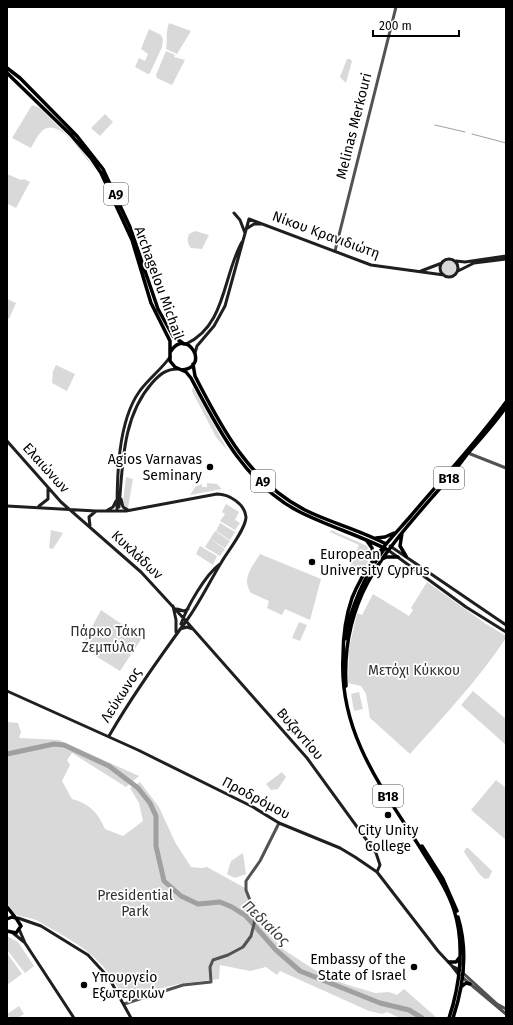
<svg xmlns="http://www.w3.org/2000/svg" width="513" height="1025" font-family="'Fira Sans',sans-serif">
	<rect width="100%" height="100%" fill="#fff"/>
	<path fill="#d9d9d9" d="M169 23 191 31 177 54 166 49C168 38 165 35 169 23Z
		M149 29 161 35 163 39 162 47 150 73 148 74 135 67 139 58 145 61 148 54 141 49Z
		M166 51 175 55 174 57 185 60 172 85 157 78 156 75Z
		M347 59H350L352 61 346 83 340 77Z
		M32 105 40 108 81 149 95 169C85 159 59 113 41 132 37 136 34 143 31 148L12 138Z
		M105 114 113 122 100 136 91 128Z
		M7 174 21 180 24 179 30 182 16 208 8 204Z
		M195 231 209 235 202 249 191 248C187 243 187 240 189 234Z
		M441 268a8 8 0 1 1 16 0a8 8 0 1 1-16 0Z
		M7 299 16 303 9 319 7 318Z
		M56 365 75 374 67 391 52 383 53 371Z
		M193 387 228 451 216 437 192 391Z
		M126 477 133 479 128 508 124 506 123 502Z
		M207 483 217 484 222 489 190 495 195 487 202 484V487H207Z
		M226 504 239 512 235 520 240 523 235 530 220 521 225 514 222 512Z
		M220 523 235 532 230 540 216 531Z
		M51 530 63 533 53 549 49 548Z
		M331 530 367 546C372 556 368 562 363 570L350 566 359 545 330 532Z
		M215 531 230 541 225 548 210 539Z
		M210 539 225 549 220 556 205 547Z
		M200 546 217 556 213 565 196 554Z
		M260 554 321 579 310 620 285 609 282 615 267 608 269 601 251 593C241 579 252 567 260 554Z
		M427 582 486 624 506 636V638C478 680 444 716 410 754L370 718 366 694 361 686 348 683 349 649 357 613 362 615 373 594 409 616 413 610 411 608Z
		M101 610 142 638 120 671 81 647Z
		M299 622 307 625 300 641 292 638Z
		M473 691 506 719V745L461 705Z
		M359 692 363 709 354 711 351 694Z
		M7 722 18 723 21 732 19 738 59 740 139 776 126 787 72 753 67 760 70 765 62 781 72 799C90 804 98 813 105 829L123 836 143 821 139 803 130 788 140 782 159 807 175 842 191 867 201 868 207 867 245 888 260 925 284 950 318 972 345 984 375 993 389 992 397 995 404 989 437 1018H400L387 1012 382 1014 369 1011 280 971 277 975 266 967 250 971 220 965 219 979 178 984 143 993 130 999 123 997C102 954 77 944 38 921 23 914 15 921 7 902Z
		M282 772 286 777 278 789 271 790 266 784Z
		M496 780 506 788V840L471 810Z
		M466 848H468L492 871 489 878 485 879 480 875 464 852Z
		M243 853 246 874 235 878 227 874 231 861Z
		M7 936 18 942 34 966 25 973 7 950Z
		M7 953 22 974 7 985Z
		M19 1006 24 1014 18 1018H10L7 1014Z"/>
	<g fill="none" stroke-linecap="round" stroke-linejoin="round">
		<path stroke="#a0a0a0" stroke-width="1" d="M435 125 465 132
			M472 134 506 143"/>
		<path stroke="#a0a0a0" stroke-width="5" d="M7 754 54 744 64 745 109 766 138 788 150 803 156 816V846L164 881 181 896 198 904 220 902 232 907 246 916 276 950 300 971 380 1003 409 1010 422 1018"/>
		<path stroke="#525252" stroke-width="3" d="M335 251 396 7
			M468 453 506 468
			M463 973 497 1004 506 1009
			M463 978 506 1014
			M124 1004 183 985 211 982 210 967 213 960 228 955 243 947 251 936 256 916 246 890V881L260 861 279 823"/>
		<path stroke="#1f1f1f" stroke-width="3" d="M234 213 240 220 245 233
			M246 229 254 224H261
			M440 268a9 9 0 1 1 18 0a9 9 0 1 1-18 0Z
			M456 261 465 262 506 256
			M421 271 442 263
			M458 271 474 263 506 259
			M186 344C226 326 223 275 242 242
			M195 353 197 346 214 326 225 306 249 219 371 265 444 275
			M7 441 61 502 141 572 186 621 307 758 376 853 380 865 377 872
			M121 499 123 507 128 510
			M7 506 96 511H126L217 494C229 494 245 504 246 517 246 529 227 552 221 563 210 581 200 602 187 620 159 658 132 696 109 736
			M39 506 48 499V489
			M119 507C123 464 122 417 152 383 160 374 166 369 178 369
			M106 511 113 507 116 501
			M117 511C117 476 118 422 139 392 148 379 161 370 170 357
			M90 526 89 517 96 511
			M390 546 506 625
			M388 550 466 607 506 632
			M173 606 176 620V632
			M177 609 184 611 188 609
			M181 624C187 607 205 575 220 564
			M180 629 187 627 193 629
			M7 691 138 750 253 807 279 823 340 848 355 857 377 872 438 951 452 966 460 970
			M18 918 41 926 88 955 109 978 131 1018
			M19 929 25 943 74 1018
			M13 933 24 942
			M452 966 459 975"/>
		<path stroke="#000" stroke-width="3.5" d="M7 68 20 78 77 136 103 169 130 227 158 309 173 336 184 344
			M7 73 71 135 91 158 101 173 132 240 151 303 170 341V361L175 367 186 372 191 378C218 429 245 483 298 511 327 526 359 535 388 550
			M171 351C187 327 211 367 182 370
			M193 364 195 376C222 429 250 482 305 510 331 523 360 530 386 544
			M402 533 400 546 406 556
			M376 538 385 537 394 533
			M367 541 372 548 373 559
			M382 559 387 557H398
			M345 639C351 605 365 575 385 548
			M346 686C341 600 382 555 435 494 447 481 458 466 469 452 482 437 495 423 506 407
			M422 846 443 879 457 911
			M7 907 15 917
			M7 919 12 917 16 918 21 926 16 933 7 931
			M449 962H456L459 958
			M461 987 466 983 470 984
			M449 1018C460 985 465 944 454 910 447 888 433 869 421 849 382 788 339 733 343 657 343 636 345 618 352 598 366 564 385 545 409 518 441 480 477 442 506 402
			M453 1018C464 985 468 950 458 917"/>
	</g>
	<g fill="#000" stroke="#fff" stroke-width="1.5">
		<circle cx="210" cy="467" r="4"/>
		<circle cx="312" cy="562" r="4"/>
		<circle cx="388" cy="815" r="4"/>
		<circle cx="414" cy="967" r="4"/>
		<circle cx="84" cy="985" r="4"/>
	</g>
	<g text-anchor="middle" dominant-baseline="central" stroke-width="3.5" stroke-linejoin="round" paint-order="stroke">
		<g fill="#fff" stroke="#4c4c4c" stroke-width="1">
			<rect x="104" y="183" width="24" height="22" rx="3"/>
			<rect x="434" y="467" width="30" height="22" rx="3"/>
			<rect x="251" y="470" width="24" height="22" rx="3"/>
			<rect x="373" y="785" width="30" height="22" rx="3"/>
		</g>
		<g font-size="13" font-weight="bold" fill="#000">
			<text x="116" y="194">A9</text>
			<text x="449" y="478">B18</text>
			<text x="263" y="481">A9</text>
			<text x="388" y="796">B18</text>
		</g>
		<g font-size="14" fill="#000" stroke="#fff">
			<text transform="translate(354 126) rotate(-76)">Melinas Merkouri</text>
			<text transform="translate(326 235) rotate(20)">Νίκου Κρανιδιώτη</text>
			<text transform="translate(159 283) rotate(70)">Archagelou Michail</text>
			<text transform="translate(46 468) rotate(48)">Ελαιώνων</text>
			<text transform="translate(137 555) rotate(43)">Κυκλάδων</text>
			<text transform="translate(121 695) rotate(-57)">Λεύκωνος</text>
			<text transform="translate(300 734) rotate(49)">Βυζαντίου</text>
			<text transform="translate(256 798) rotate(28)">Προδρόμου</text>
		</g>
		<g font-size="14" fill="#000" stroke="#fff" text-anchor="end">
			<text x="202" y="459">Agios Varnavas<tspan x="202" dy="16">Seminary</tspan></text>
			<text x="320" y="554" text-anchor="start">European<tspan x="320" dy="16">University Cyprus</tspan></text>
			<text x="388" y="830" text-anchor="middle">City Unity<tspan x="388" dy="16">College</tspan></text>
			<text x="406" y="959">Embassy of the<tspan x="406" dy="16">State of Israel</tspan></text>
			<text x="92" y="977" text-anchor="start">Υπουργείο<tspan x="92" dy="16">Εξωτερικών</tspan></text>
		</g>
		<g font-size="14" fill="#303030" stroke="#fff">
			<text x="108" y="631">Πάρκο Τάκη<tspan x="108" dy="16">Ζεμπύλα</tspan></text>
			<text x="414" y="670">Μετόχι Κύκκου</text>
			<text x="135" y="895">Presidential<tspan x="135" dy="16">Park</tspan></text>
		</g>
		<g font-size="15" font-style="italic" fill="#414141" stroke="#fff">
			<text transform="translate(266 923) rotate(44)">Πεδιαίος</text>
		</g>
	</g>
	<rect width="513" height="1025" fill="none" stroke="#000000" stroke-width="16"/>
	<path d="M373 30v6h86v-6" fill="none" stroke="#000000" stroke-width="2"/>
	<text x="379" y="30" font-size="12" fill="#000000" stroke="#ffffff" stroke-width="3" paint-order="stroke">200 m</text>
</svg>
